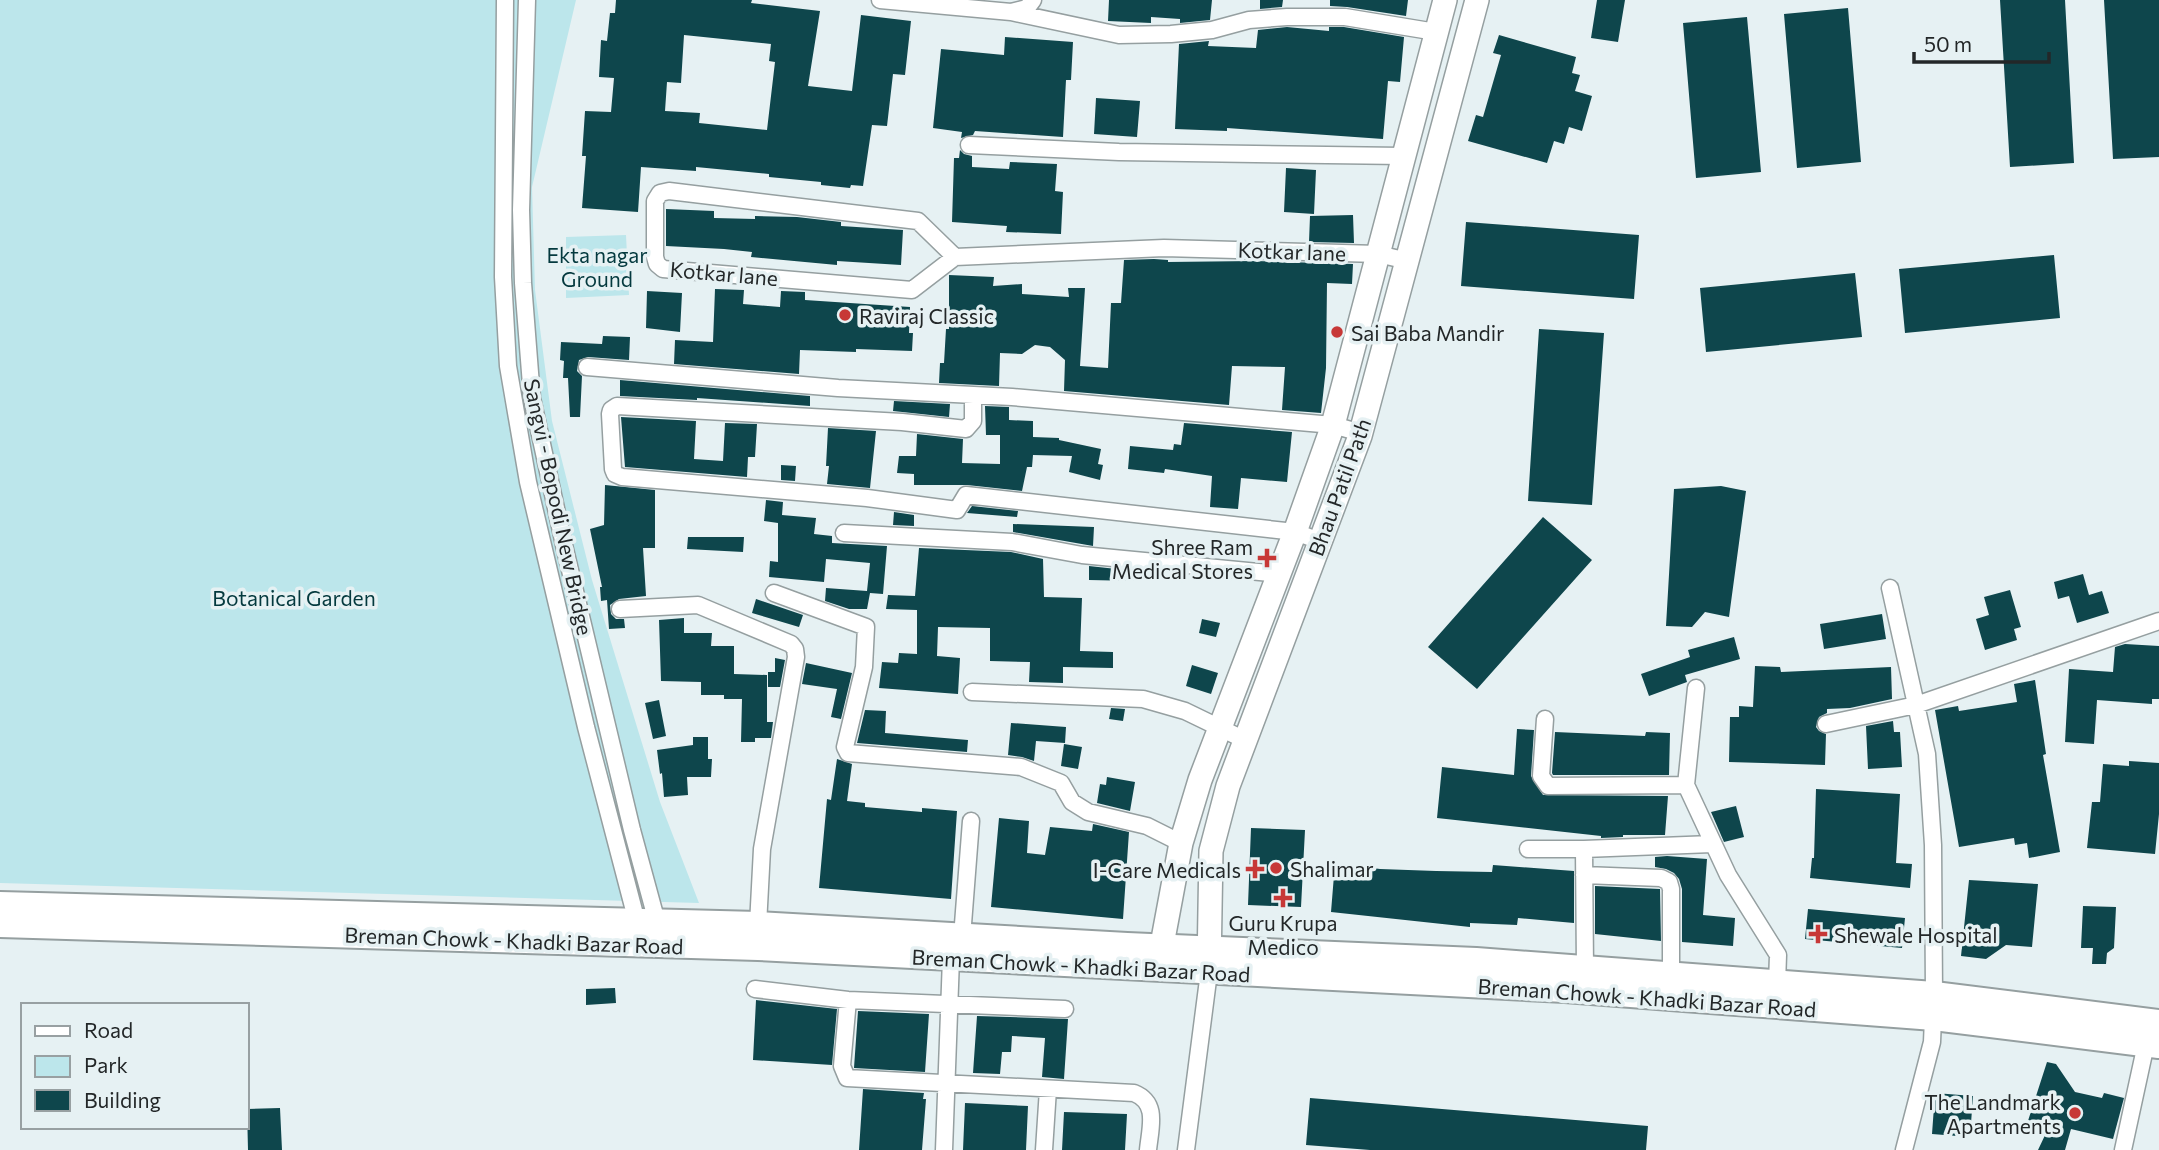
<svg xmlns="http://www.w3.org/2000/svg" width="2159" height="1150" font-family="Commissioner,sans-serif">
	<rect width="100%" height="100%" fill="#e6f1f3"/>
	<path fill="#bce6eb" d="M0 0H576L532 187 535 290 552 421 592 580 660 802 699 903 0 883Z
		M626 235 629 295 566 298V237Z"/>
	<path fill="#0e464c" fill-rule="evenodd" d="M616 0H752L751 3 820 11 808 86 852 91 861 15 911 21 905 75 893 74 887 126 872 125 863 186 851 185 850 188 821 185V182L769 177V174L696 167V171L641 167 638 212 582 208 586 156H582L585 111 611 112 614 78 599 77 601 40 607 41 610 13H615ZM684 35 771 44 769 61 775 62 767 130 699 123 700 113 665 111 667 82 681 83Z
		M1109 0H1212L1210 20 1180 23V19L1151 17V23L1108 21Z
		M1260 0H1283L1282 7 1260 9Z
		M1330 0H1408L1406 16 1347 7 1330 6Z
		M1597 0H1625L1618 42 1591 38Z
		M2000 0H2065L2074 163 2010 167Z
		M2104 0H2159V157L2113 159Z
		M1848 8 1861 162 1797 168 1784 14Z
		M1747 17 1761 172 1696 178 1683 23Z
		M1287 27 1329 31V27H1344L1404 37 1400 82 1388 81 1383 139 1227 128V131L1175 129 1179 44 1209 41 1208 46 1256 48 1258 30Z
		M1499 35 1576 57 1572 73 1580 75 1575 91 1592 96 1582 131 1569 127 1564 144 1554 141 1547 163 1468 141 1476 115 1483 117 1501 55 1493 53Z
		M1005 37 1073 42 1071 80H1066L1063 137 975 131 973 135 961 138 962 132 933 128 941 49 1004 55Z
		M1096 98 1140 101 1137 137 1094 134Z
		M960 150 964 154 972 156V167L1009 169 1010 162 1057 164 1055 191 1063 192 1061 234 1006 232 1007 226 952 222 954 158H959Z
		M1286 168 1316 170 1314 214 1284 212Z
		M666 209 714 211V218L755 219V216L797 217 841 222V226L903 230 901 265 837 261V265L751 257 752 252 724 249 666 246Z
		M1353 215 1354 243 1309 242 1310 216Z
		M1466 222 1639 235 1634 299 1461 286Z
		M2054 255 2060 318 1905 333 1899 269Z
		M1154 259 1168 260V262L1255 261 1353 264 1352 284 1327 283 1326 368 1321 413 1282 410 1285 367 1232 366 1229 405 1064 391 1065 360 1050 347 1035 345 1022 354 1000 353 999 386 939 383 940 363H944L946 329H949V275L994 277 993 286 1022 284V294L1069 297 1068 288H1085L1080 366 1108 368 1111 303H1121L1124 260Z
		M1855 273 1862 337 1706 352 1700 288Z
		M715 289 744 290 743 304 780 307 781 291 805 292V300L910 307 909 333H913L912 351 856 349V352L800 350 799 374 674 364 675 340 713 342Z
		M647 291 682 293 680 332 646 328Z
		M1539 329 1604 333 1592 505 1528 501Z
		M603 336 630 337 629 360 588 357 579 360 577 371 582 376 580 417H570L568 378H563L564 361 560 360 561 342 602 344Z
		M620 380 810 396V406L697 398V400L620 396Z
		M894 401 950 404 949 417 893 411Z
		M985 406 1009 407V420L1033 421V437L1059 438V440L1101 449 1098 464 1103 465 1100 480 1069 472 1072 456 1033 455 1032 467H1027L1022 491 967 485H914V474L897 473 899 456H916L917 434 963 439 962 463 1000 464V435H986Z
		M621 417 696 421 694 459 723 461 725 423 757 424 755 457H748L747 477 625 467Z
		M1184 423 1292 432 1287 482 1241 478 1238 509 1210 507 1212 476 1165 469 1164 473 1128 469 1130 446 1173 450 1174 444 1181 445Z
		M828 428 876 431 870 488 827 484 829 466H826Z
		M781 465 796 466 795 481 781 480Z
		M605 485 655 490V548H643L646 596 619 599 610 605 611 614 616 619H624L625 628 609 629 607 600 601 601 600 587H602L590 529 604 525Z
		M1721 486 1746 491 1729 617 1705 612 1692 627 1666 626 1674 489Z
		M766 500 783 502 782 515 816 518 814 534 832 536V543L887 546 883 594 870 593 867 609H849L825 601 826 588 867 591 870 563 826 559 824 582 769 577 770 561 778 562V523L764 521Z
		M972 506 1018 511 1017 517 967 513Z
		M894 512 914 515V526L893 525Z
		M1543 517 1592 560 1477 689 1428 647Z
		M1013 524 1094 527 1093 546 1013 532Z
		M688 537H744L743 552 687 549Z
		M919 548 1011 552 1043 559 1044 597 1082 598 1080 651 1113 652V668L1063 667V683L1029 682 1030 662 990 661V628L938 627 937 656 960 658 958 694 879 688 882 662 898 663 899 653 917 654V610L886 609 888 595 915 596Z
		M1089 566 1135 571V581L1089 580Z
		M2083 574 2089 595 2102 591 2109 613 2077 623 2069 596 2058 599 2054 582Z
		M2010 590 2021 627 2014 629 2017 640 1985 650 1976 619 1989 615 1984 597Z
		M756 599 803 615 799 627 752 613Z
		M1882 614 1886 639 1824 649 1820 624Z
		M684 618V633H712L711 646H734V674L767 675V722H773L771 738H755V742H741L742 699H724V695H701V682L661 681 659 620Z
		M1202 619 1220 623 1216 637 1199 633Z
		M1734 637 1740 659 1685 675 1687 682 1649 696 1641 674 1690 657 1688 650Z
		M2125 644 2159 646V699H2152V704L2097 700 2094 744 2065 742 2069 669 2113 672 2115 647Z
		M775 658 785 660 780 687H768V672H775Z
		M806 663 852 673 841 719 831 717 837 689 802 684Z
		M1192 665 1218 673 1211 694 1186 686Z
		M1755 666 1780 667 1781 672 1891 667 1892 699 1850 708 1827 709V713L1819 717 1816 727 1819 731 1826 734 1825 765 1729 762 1730 717H1739V706L1753 707Z
		M2035 680 2046 754 2043 755 2060 852 2029 858 2027 843 2015 845 2014 838 1959 847 1935 710 1958 706 1959 711 2017 702 2014 684Z
		M659 700 666 736 653 739 645 703Z
		M1111 708 1125 709 1123 721 1109 719Z
		M865 710 886 711 885 733 968 740 967 752 857 743Z
		M1893 721 1894 732H1900L1902 767 1868 769 1866 726Z
		M1011 723 1066 727 1065 743 1036 741 1034 761 1022 757 1008 755Z
		M1517 729 1534 730 1531 776 1543 795 1668 796 1665 835H1623V837L1601 838V836L1437 818 1442 767 1514 775Z
		M1555 732 1645 736 1646 732 1670 733 1669 775H1553L1552 773Z
		M693 737H708V759H712L711 777H687L688 795 664 797 662 773 660 774 657 750 693 745Z
		M1064 744 1082 747 1078 769 1061 766Z
		M837 759 852 764 847 801 865 803V807L922 812V808L957 811 951 899 819 888 827 799 831 800Z
		M2129 761 2159 763V814L2155 854 2087 848 2092 802H2100L2103 764 2129 766Z
		M1107 777 1135 782 1130 811 1097 803 1100 784 1106 785Z
		M1816 789 1900 794 1896 863 1912 864 1910 888 1810 878 1812 858H1814Z
		M1736 806 1744 837 1724 842 1711 812Z
		M999 818 1029 821 1027 853 1045 855 1050 827 1092 831 1093 824 1129 832 1123 919 991 907Z
		M1251 828 1305 830 1301 907 1248 905Z
		M1667 856 1707 859 1703 915 1735 918 1733 946 1682 942V889L1679 879 1674 873 1666 869 1655 867V857Z
		M1335 863 1380 869 1436 871 1492 872 1493 865 1574 871V923L1518 918 1517 925 1470 923V927L1331 912Z
		M1969 880 2038 884 2032 947 2006 945 1986 959 1961 956Z
		M1595 886 1660 889 1661 941 1595 934Z
		M2083 906 2116 907 2114 948 2107 953 2106 964H2092L2093 948H2081Z
		M1808 909 1905 918 1902 948 1805 939Z
		M615 988 616 1003 586 1005V989Z
		M756 1000 837 1009 832 1065 753 1060Z
		M858 1011 929 1014 925 1072 854 1068Z
		M977 1016 1068 1019 1064 1079 1042 1077 1045 1038 1012 1036 1011 1052H1002L1000 1074 973 1073Z
		M2047 1062 2056 1064 2075 1092 2102 1098 2104 1093 2124 1098 2113 1139 2071 1129 2065 1150H2038L2047 1131 2026 1127Z
		M863 1089 924 1093 923 1099H926L922 1150H859Z
		M1935 1093 1973 1096 1970 1137 1932 1134Z
		M1310 1098 1648 1126 1646 1150H1370L1306 1145Z
		M965 1103 1028 1106 1026 1150H963Z
		M280 1108 282 1150H248L247 1109Z
		M1064 1112 1127 1114 1125 1150H1062Z"/>
	<g fill="none" stroke-linecap="round" stroke-linejoin="round">
		<g stroke="#959fa0" stroke-width="19">
			<path id="minor" d="M505 0 503 277 508 366 528 482 586 727 637 922
				M527 0 521 210 523 283 532 398 564 545 632 830 657 922
				M880 0 1011 12 1027 8 1033 0
				M1011 12 1119 35 1171 34 1212 30 1249 20 1287 17H1345L1436 32
				M969 145 1119 152 1403 156
				M955 257 912 290 663 269 657 264 655 257V201L660 193 669 191 918 221 955 257 1164 248 1378 254 1408 261
				M587 367 838 388 1012 397 1333 425 1361 433
				M973 395V421L966 429 902 422 617 406 611 410 610 414 613 469 615 474 622 477 867 498 957 510 966 495 1295 532 1320 541
				M844 533 1012 542 1082 555 1280 574
				M1890 588 1927 754 1933 845 1934 995 1932 1042 1904 1150
				M774 593 866 627 864 667 845 747 848 753 1021 767 1061 783 1072 802 1088 812 1147 826 1181 843
				M620 609 698 605 791 644 795 649 796 657 762 849 758 925
				M1696 688 1686 785 1728 875 1778 955 1777 984
				M972 692 1143 699 1185 711 1245 740
				M1545 719 1541 776 1548 786 1686 785
				M1826 724 1916 705 2159 621
				M1528 849H1584L1712 844
				M1584 849 1585 970
				M1584 875 1661 878 1669 882 1671 889V975
				M962 937 971 821
				M755 989 848 1000 1065 1009
				M848 1000 842 1066 847 1078 1134 1093C1159 1103 1150 1128 1148 1150
				M944 1150 951 958
				M1044 1150 1048 1089
				M1186 1150 1209 972
				M2123 1150 2146 1044"/>
		</g>
		<g stroke="#959fa0" stroke-width="26">
			<path id="secondary" d="M1158 966 1181 843 1200 780 1295 532 1333 425 1445 0
				M1209 967 1211 851 1228 786 1360 436 1477 0"/>
		</g>
		<g stroke="#959fa0" stroke-width="30">
			<path id="primary" d="M0 905 758 925 1127 946 1476 961 1934 995 2159 1023
				M0 924 758 947 1565 989 1934 1017 2159 1045"/>
		</g>
		<use href="#minor" stroke="#fff" stroke-width="16"/>
		<use href="#secondary" stroke="#fff" stroke-width="23"/>
		<use href="#primary" stroke="#fff" stroke-width="26"/>
	</g>
	<g fill="#c73837" stroke="#e6f1f3" stroke-width="2.5">
		<circle cx="845" cy="315" r="7"/>
		<circle cx="1337" cy="332" r="7"/>
		<path d="M1263.5 547.5h7v7h7v7h-7v7h-7v-7h-7v-7h7z"/>
		<circle cx="1276" cy="868" r="7"/>
		<path d="M1251.5 858.5h7v7h7v7h-7v7h-7v-7h-7v-7h7z"/>
		<path d="M1279.5 887.5h7v7h7v7h-7v7h-7v-7h-7v-7h7z"/>
		<path d="M1814.5 923.5h7v7h7v7h-7v7h-7v-7h-7v-7h7z"/>
		<circle cx="2075" cy="1113" r="7"/>
	</g>
	<g text-anchor="middle" dominant-baseline="central" stroke-width="7" stroke-linejoin="round" paint-order="stroke">
		<g font-size="21" fill="#232728" stroke="#e6f1f3">
			<text transform="translate(1292 251) rotate(2)">Kotkar lane</text>
			<text transform="translate(724 273) rotate(5)">Kotkar lane</text>
			<text transform="translate(1339 487) rotate(-70)">Bhau Patil Path</text>
			<text transform="translate(559 507) rotate(78)">Sangvi - Bopodi New Bridge</text>
			<text transform="translate(514 940) rotate(2)">Breman Chowk - Khadki Bazar Road</text>
			<text transform="translate(1081 965) rotate(3)">Breman Chowk - Khadki Bazar Road</text>
			<text transform="translate(1647 997) rotate(4)">Breman Chowk - Khadki Bazar Road</text>
		</g>
		<g font-size="21" fill="#04393e" stroke="#e6f1f3">
			<text x="597" y="254">Ekta nagar<tspan x="597" dy="24">Ground</tspan></text>
			<text x="294" y="597">Botanical Garden</text>
		</g>
		<g font-size="21" fill="#232728" stroke="#e6f1f3" text-anchor="start">
			<text x="859" y="315">Raviraj Classic</text>
			<text x="1351" y="332">Sai Baba Mandir</text>
			<text x="1253" y="546" text-anchor="end">Shree Ram<tspan x="1253" dy="24">Medical Stores</tspan></text>
			<text x="1290" y="868">Shalimar</text>
			<text x="1241" y="869" text-anchor="end">I-Care Medicals</text>
			<text x="1283" y="922" text-anchor="middle">Guru Krupa<tspan x="1283" dy="24">Medico</tspan></text>
			<text x="1834" y="934">Shewale Hospital</text>
			<text x="2061" y="1101" text-anchor="end">The Landmark<tspan x="2061" dy="24">Apartments</tspan></text>
		</g>
	</g>
	<rect x="21" y="1003" width="228" height="126" fill="#e6f1f3" stroke="#98a0a2" stroke-width="2"/>
	<rect x="35" y="1026" width="35" height="10" fill="#ffffff" stroke="#98a0a2" stroke-width="2"/>
	<text x="84" y="1038" font-size="21" fill="#232728">Road</text>
	<rect x="35" y="1056" width="35" height="21" fill="#bce6eb" stroke="#98a0a2" stroke-width="2"/>
	<text x="84" y="1073" font-size="21" fill="#232728">Park</text>
	<rect x="35" y="1090" width="35" height="21" fill="#0e464c" stroke="#98a0a2" stroke-width="2"/>
	<text x="84" y="1108" font-size="21" fill="#232728">Building</text>
	<path d="M1914 52v10h135v-10" fill="none" stroke="#232728" stroke-width="3.5"/>
	<text x="1924" y="52" font-size="21" fill="#232728" stroke="#e6f1f3" stroke-width="5" paint-order="stroke">50 m</text>
</svg>
